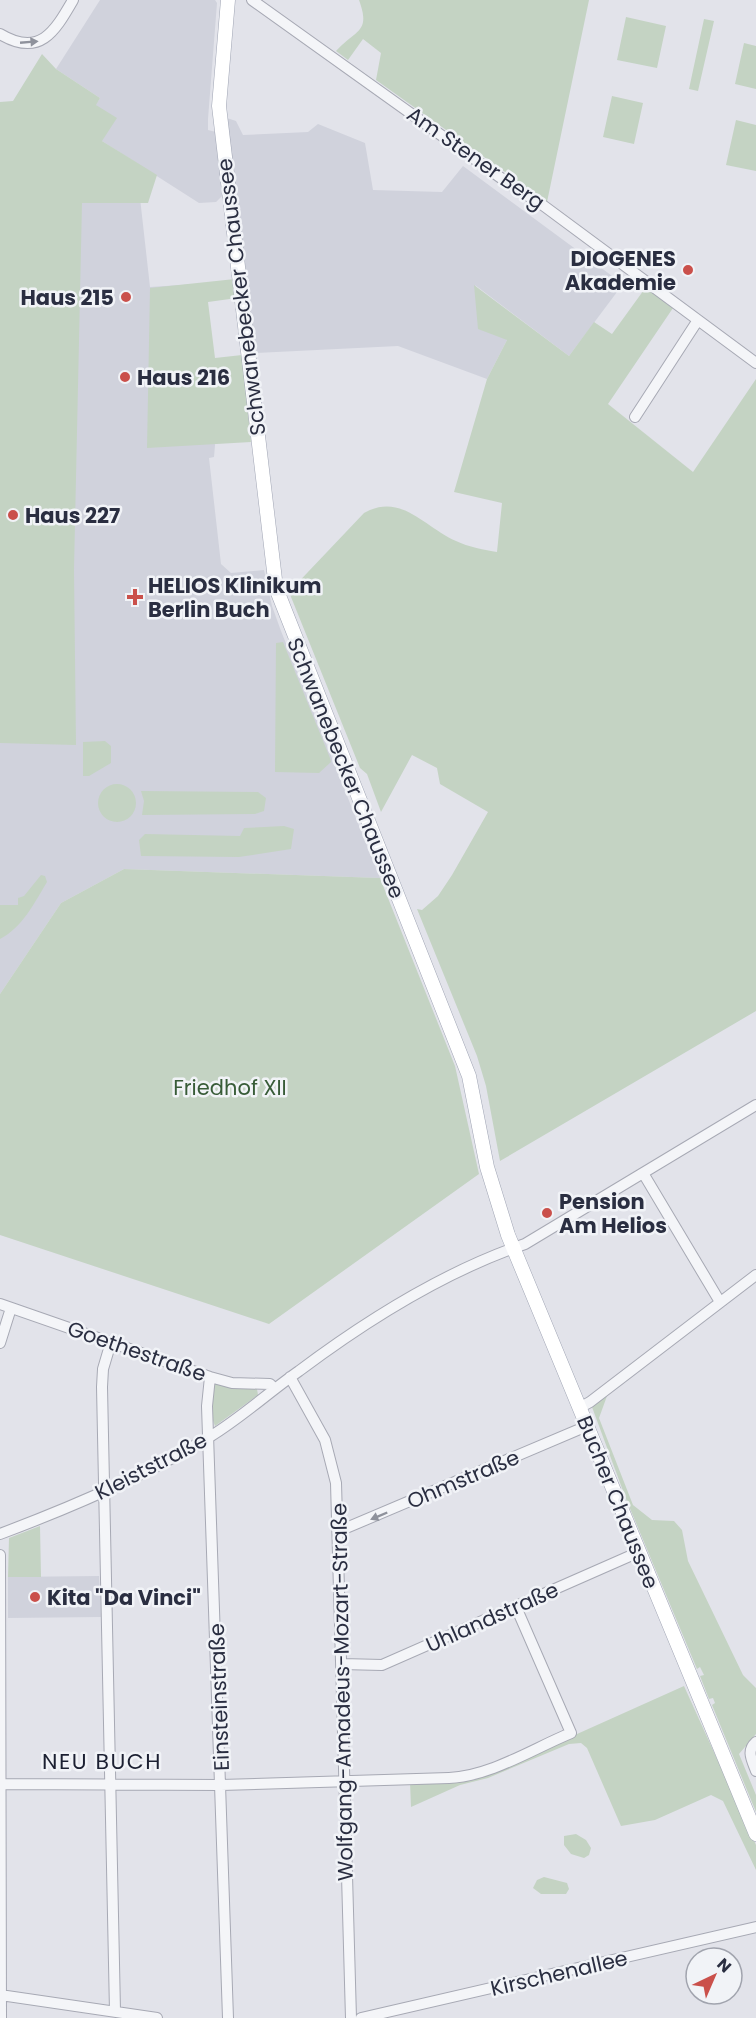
<svg xmlns="http://www.w3.org/2000/svg" width="756" height="2018" font-family="Poppins,sans-serif">
	<rect width="100%" height="100%" fill="#e2e3ea"/>
	<path fill="#d0d2dc" d="M100 0H215L217 3 208 119V130L216 132 223 195 216 202 199 203 102 141 96 104 100 98 56 69Z
		M227 118 236 121 243 135 308 132 318 124 365 143 373 190 442 192 463 166 623 284 569 356 475 285 507 340 487 379 398 346 256 353Z
		M0 196 140 198 150 287 196 284 215 445 214 457 209 458 221 564 231 573 264 570 272 606 281 631 380 878 124 869 61 903 0 994Z
		M99 1576 101 1617 8 1618V1577Z"/>
	<path fill="#c4d3c3" d="M359 0H589L547 202 376 80 381 53 363 39 348 60 336 51C356 29 371 33 359 0Z
		M626 17 666 26 657 68 617 60Z
		M704 19 714 21 698 91 689 89Z
		M744 43 756 46V89L735 84Z
		M42 54 56 69 100 98 96 105 117 118 102 141 157 175 148 203H82L74 570 76 745 0 743V102L13 101Z
		M612 96 643 103 634 144 603 137Z
		M736 120 756 125V171L726 165Z
		M235 279 237 298 208 302 215 358 242 355 251 442 147 448 150 288Z
		M474 285 569 356 594 322 612 334 646 287 673 308 608 404 693 472 756 379V1011L500 1161 486 1086 477 1056 417 909 422 910 438 896 452 875 488 812 440 784 437 768 412 755 381 812 367 774 360 768 289 592 364 513C401 492 424 527 456 541 468 547 485 550 497 552L502 503 454 492 487 379 507 340 478 329Z
		M283 642 330 758 331 762 319 773 275 772 276 643Z
		M105 741 111 746V763L89 776H83V742Z
		M98 803a19 19 0 1 1 38 0a19 19 0 1 1-38 0Z
		M141 791 258 792 266 798 264 811 255 814 142 815 144 801Z
		M284 826 294 829 291 849 239 857 141 856 139 840 145 834 240 836 244 828Z
		M124 869 380 878 455 1066 479 1174 269 1324 0 1235V994L61 903Z
		M41 875 45 876 47 882C35 902 22 928 0 939V905H18V898L24 896Z
		M210 1380 257 1389 258 1395 215 1426 211 1415Z
		M607 1396 599 1418 633 1505 652 1520 674 1521 682 1530 688 1561 743 1675 756 1688V1734L739 1754 756 1795V1812L712 1705 715 1703 713 1698 709 1699 700 1676 704 1675 700 1667 697 1669 626 1499 592 1407Z
		M40 1526 41 1577H8L9 1538Z
		M684 1686 756 1845V1870L723 1801 711 1795 655 1820 621 1826 587 1748 581 1743 569 1744 488 1778 460 1785 411 1807 410 1782 481 1777Z
		M576 1834 586 1840 591 1848 589 1855 584 1858 571 1854 564 1845V1836Z
		M544 1877 567 1883 569 1889 566 1894H541L533 1888 537 1880Z"/>
	<g fill="none" stroke-linecap="round" stroke-linejoin="round">
		<g stroke="#a7a9b4" stroke-width="12">
			<path id="minor" d="M252 0 508 183 544 206 756 363
				M0 34C40 58 55 31 73 0
				M635 417 698 320
				M643 1173 720 1302
				M0 1304 210 1377 232 1383 270 1384 274 1388
				M111 1342 103 1369 102 1387 115 2011
				M0 1343 11 1308
				M210 1377 207 1406 228 2018
				M290 1377 325 1440 336 1483 351 2018
				M579 1408 590 1402 756 1275
				M339 1531 587 1426
				M0 1534C72 1507 145 1476 211 1436 242 1417 269 1392 299 1371 367 1320 443 1272 525 1244L756 1105
				M0 1555 1 2018
				M342 1664 382 1665 639 1552
				M756 1742C746 1751 752 1760 756 1771
				M0 1784 221 1785 449 1778C491 1776 532 1749 571 1733L516 1607
				M0 1995 157 2018
				M361 2018 756 1927"/>
		</g>
		<g stroke="#a1a6b5" stroke-width="15">
			<path id="major" d="M228 0 219 106 276 588 469 1076 487 1167 508 1235 756 1834"/>
		</g>
		<use href="#minor" stroke="#f4f5f8" stroke-width="10"/>
		<use href="#major" stroke="#fff" stroke-width="14"/>
	</g>
	<defs><path id="oneway-solid" d="M-6-.8H1V-3.2L6.5 0L1 3.2V.8H-6Z" transform="scale(1.5)"/></defs>
	<g fill="#8f929c">
		<use href="#oneway-solid" transform="translate(29 42) rotate(-5)"/>
		<use href="#oneway-solid" transform="translate(379 1516) rotate(157)"/>
	</g>
	<g fill="#ca504b" stroke="#f1f3f7" stroke-width="2">
		<circle cx="688" cy="270" r="6"/>
		<circle cx="126" cy="297" r="6"/>
		<circle cx="125" cy="377" r="6"/>
		<circle cx="13" cy="515" r="6"/>
		<path d="M132 588h6v6h6v6h-6v6h-6v-6h-6v-6h6z"/>
		<circle cx="547" cy="1213" r="6"/>
		<circle cx="35" cy="1597" r="6"/>
	</g>
	<g text-anchor="middle" dominant-baseline="central" stroke-width="5" stroke-linejoin="round" paint-order="stroke">
		<g font-size="21" fill="#2a2e41" stroke="#f1f3f7">
			<text transform="translate(476 158) rotate(35)">Am Stener Berg</text>
			<text transform="translate(241 297) rotate(-97)">Schwanebecker Chaussee</text>
			<text transform="translate(346 768) rotate(68)">Schwanebecker Chaussee</text>
			<text transform="translate(137 1351) rotate(19)">Goethestraße</text>
			<text transform="translate(151 1466) rotate(-27)">Kleiststraße</text>
			<text transform="translate(463 1479) rotate(-23)">Ohmstraße</text>
			<text transform="translate(618 1502) rotate(68)">Bucher Chaussee</text>
			<text transform="translate(492 1617) rotate(-24)">Uhlandstraße</text>
			<text transform="translate(342 1692) rotate(-91)">Wolfgang-Amadeus-Mozart-Straße</text>
			<text transform="translate(219 1697) rotate(-92)">Einsteinstraße</text>
			<text transform="translate(559 1973) rotate(-13)">Kirschenallee</text>
		</g>
		<g font-size="21" font-weight="bold" fill="#2a2e41" stroke="#f1f3f7" text-anchor="start">
			<text x="676" y="258" text-anchor="end">DIOGENES<tspan x="676" dy="24">Akademie</tspan></text>
			<text x="114" y="297" text-anchor="end">Haus 215</text>
			<text x="137" y="377">Haus 216</text>
			<text x="25" y="515">Haus 227</text>
			<text x="148" y="585">HELIOS Klinikum<tspan x="148" dy="24">Berlin Buch</tspan></text>
			<text x="559" y="1201">Pension<tspan x="559" dy="24">Am Helios</tspan></text>
			<text x="47" y="1597">Kita "Da Vinci"</text>
		</g>
		<g font-size="21" fill="#385c38" stroke="#f1f3f7">
			<text x="230" y="1087">Friedhof XII</text>
		</g>
		<g font-size="22" letter-spacing="1.5" fill="#1c2032" stroke="#f1f3f7">
			<text x="102" y="1761">NEU BUCH</text>
		</g>
	</g>
	<g transform="translate(714 1976) rotate(44)"><circle r="28" fill="#f1f3f7" stroke="#a1a4ae" stroke-width="1.5"/>
	<path d="M0-4.5L10 22L0 15L-10 22Z" fill="#ca504b"/>
	<text y="-9" font-size="16" font-weight="bold" text-anchor="middle" fill="#2a2e41">N</text>
	</g>
</svg>
